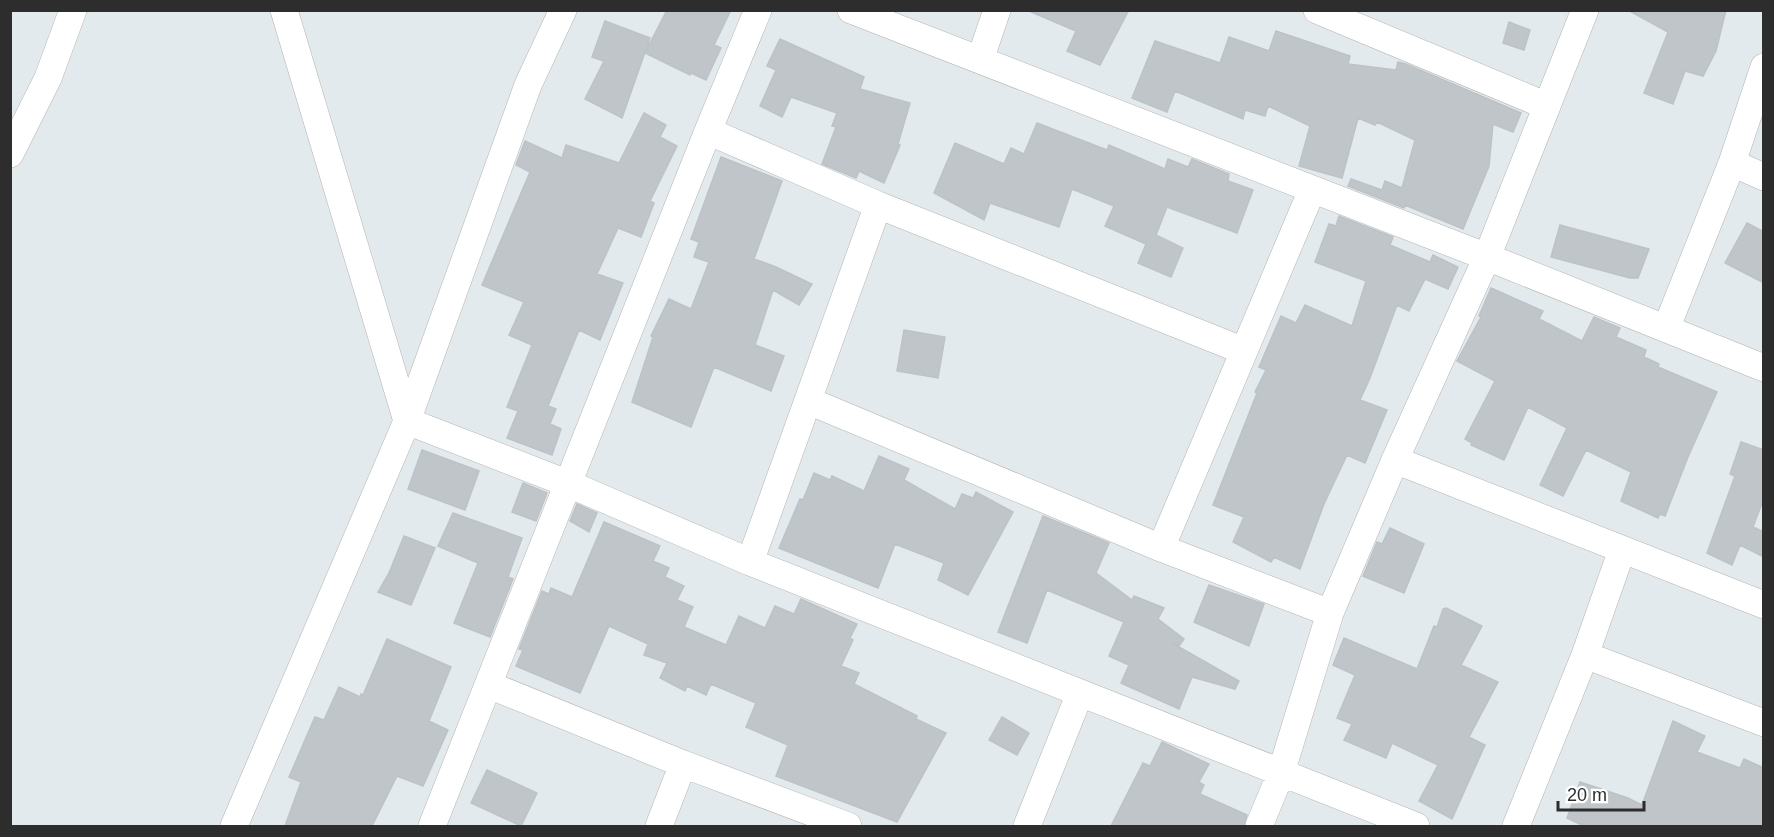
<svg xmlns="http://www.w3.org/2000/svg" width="1774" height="837" font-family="Helvetica,sans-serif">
	<rect width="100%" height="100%" fill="#e2eaed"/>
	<path fill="#c0c5c9" stroke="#bbc3c9" stroke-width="1.5" d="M667 10H731L714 45 721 48 706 80 691 73 690 75 645 53Z
		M1129 10 1100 65 1067 51 1076 31 1029 11Z
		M1628 10H1726L1716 51 1703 76 1685 71 1673 104 1644 93 1668 32Z
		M605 21 650 38 622 118 585 99 604 61 592 57Z
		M1509 22 1530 30 1524 50 1503 43Z
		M1276 31 1350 56 1348 64 1396 70 1398 62 1406 64 1521 113 1513 132 1493 124 1489 166 1463 229 1405 205 1404 208 1348 186 1351 179 1382 190 1385 181 1402 188 1415 140 1377 122 1375 125 1358 118 1342 178 1299 166 1310 126 1268 106 1265 116 1245 110 1243 119 1175 91 1167 112 1132 98 1155 41 1220 63 1229 37 1269 51Z
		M780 39 864 77 860 89 910 103 898 144 900 145 884 183 859 171 856 178 822 164 836 127 832 126 837 113 791 97 782 117 760 106 776 70 767 66Z
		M644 113 666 125 660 137 677 146 650 201 654 203 641 237 618 228 597 274 623 283 600 340 579 330 548 406 556 409 550 424 561 429 552 455 507 438 518 411 507 407 532 345 509 335 524 302 482 285 530 172 516 165 525 141 562 158 566 145 619 163Z
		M1037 123 1107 150 1109 145 1165 169 1168 159 1188 167 1192 159 1229 174 1228 181 1253 190 1237 233 1167 207 1156 235 1183 248 1171 277 1138 263 1146 244 1105 226 1114 206 1072 189 1059 227 990 203 984 220 934 193 955 143 1004 164 1011 148 1024 154Z
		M721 157 782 181 754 259 776 267 812 284 799 305 773 290 755 345 784 356 771 391 714 367 691 427 632 402 653 337 651 336 669 299 691 309 709 262 694 257 699 242 691 239Z
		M1339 216 1393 237 1390 245 1430 262 1433 255 1458 267 1448 289 1425 279 1409 311 1397 305 1370 378 1360 400 1387 410 1365 463 1347 455 1324 504 1300 569 1274 557 1271 562 1233 542 1244 517 1213 505 1257 393 1255 392 1266 370 1259 367 1281 316 1296 323 1305 305 1352 326 1366 281 1315 262 1329 224 1336 226Z
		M1747 223 1764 232V283L1725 263Z
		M1560 225 1649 249 1638 278H1630L1551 257Z
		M1491 288 1543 311 1539 319 1582 341 1594 317 1608 323 1620 328 1616 337 1646 350 1644 357 1659 364 1658 367 1717 392 1688 457 1665 516 1660 514 1658 518 1621 501 1631 472 1586 450 1563 496 1540 485 1567 428 1528 407 1504 460 1471 445 1472 443 1465 439 1495 381 1457 361 1481 317 1479 316Z
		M904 330 945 337 938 378 897 371Z
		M1741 442 1764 450V498L1753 527 1764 532V557L1740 545 1732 565 1707 553 1735 476 1730 474Z
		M422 450 479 471 465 510 408 489Z
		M879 456 909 469 904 480 955 509 962 494 973 498 976 492 1013 512 968 595 938 580 944 563 895 544 878 588 779 548 800 499 803 500 814 473 830 480 832 476 864 491Z
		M523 483 547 493 536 521 512 512Z
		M577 504 597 513 589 532 570 521Z
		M453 513 522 538 508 577 513 579 490 637 454 623 478 563 438 546Z
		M1043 516 1109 543 1096 573 1132 600 1134 596 1164 608 1158 619 1184 639 1179 646 1172 643 1239 681 1235 689 1192 677 1179 709 1121 683 1129 665 1109 656 1124 622 1047 590 1027 643 998 632Z
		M604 522 660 546 653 561 669 568 665 577 684 586 677 600 693 607 684 627 726 645 739 616 765 628 775 606 794 614 801 599 857 624 850 638 853 640 841 666 859 673 854 684 917 716 916 719 946 733 897 822 776 776 788 745 746 727 756 703 711 684 706 695 687 686 685 691 660 678 667 663 644 655 648 644 609 626 580 693 516 666 523 650 519 649 542 591 549 594 551 588 572 597Z
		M1390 528 1424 544 1404 593 1363 576 1377 542 1382 544Z
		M404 536 435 548 411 605 378 592 389 573Z
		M1209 585 1264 604 1249 646 1194 622Z
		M1446 608 1482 626 1461 665 1498 682 1469 737 1485 745 1452 819 1419 801 1438 765 1392 743 1386 758 1344 740 1352 724 1337 718 1355 675 1333 665 1344 638 1417 669 1434 626 1437 627 1443 609Z
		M387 639 451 667 429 721 448 730 423 786 397 776 372 826H285L301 782 289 777 315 717 324 720 339 687 360 697 361 694 363 695Z
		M1002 717 1029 733 1017 755 989 740Z
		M1673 721 1705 736 1697 752 1740 768 1744 759 1764 768V826H1584L1567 818 1580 782 1628 798 1642 805Z
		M1162 742 1209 764 1199 782 1204 785 1200 794 1247 815 1244 826H1111L1143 763 1150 766Z
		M487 770 537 793 521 826 471 803Z"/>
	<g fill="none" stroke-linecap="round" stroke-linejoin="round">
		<g stroke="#b8b4ae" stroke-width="28">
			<path id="street" d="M284 10 407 421 569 484 750 562 1416 826
				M851 10 1487 257 1764 368
				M1317 10 1547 106
				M980 60 997 10
				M708 131 878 205 1244 351
				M10 154 48 78 73 10
				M1732 163 1764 177
				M1666 329 1732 163 1764 67
				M809 401 1161 548 1330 613
				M1395 460 1764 605
				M1161 548 1312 190
				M750 562 878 205
				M1585 655 1764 723
				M489 685 683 764 848 826
				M234 826 407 421 528 85 563 10
				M432 826 708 131 758 10
				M659 826 683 764
				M1027 826 1080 693
				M1259 826 1281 773 1330 613 1395 460 1487 257 1585 10
				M1516 826 1585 655 1622 550"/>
		</g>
		<use href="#street" stroke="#fff" stroke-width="27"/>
	</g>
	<rect width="1774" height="837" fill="none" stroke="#2d2d2d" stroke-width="24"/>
	<path d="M1558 801v9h86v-9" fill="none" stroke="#2d2d2d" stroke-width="3"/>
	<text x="1567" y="801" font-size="18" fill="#2d2d2d" stroke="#ffffff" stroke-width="4.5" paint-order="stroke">20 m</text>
</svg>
